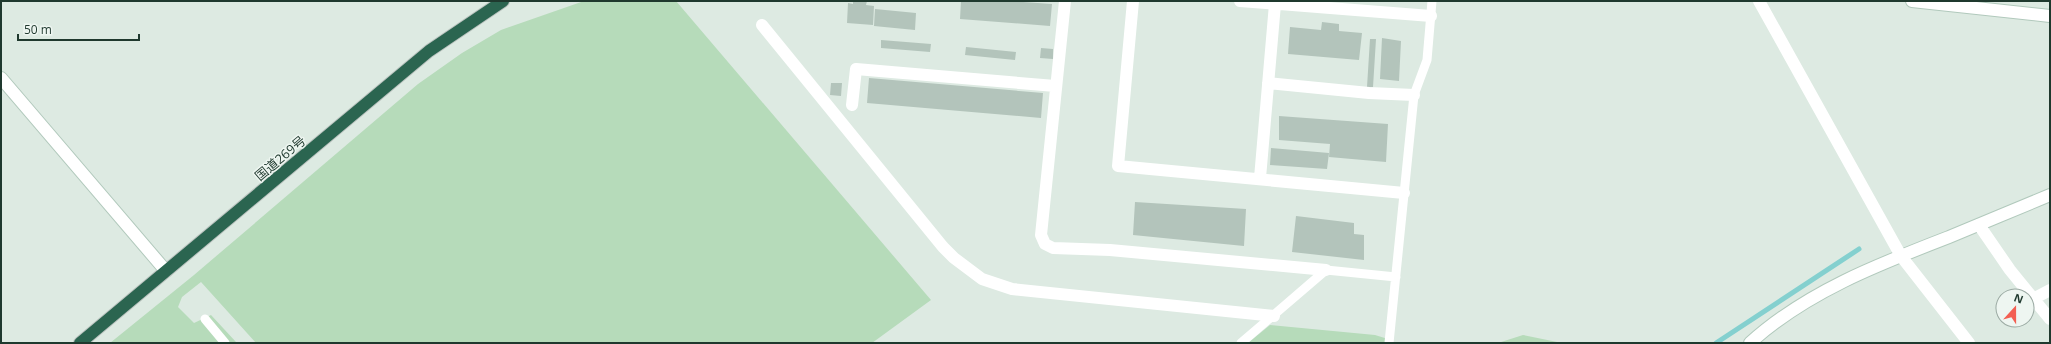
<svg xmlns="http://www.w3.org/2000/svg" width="2051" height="344" font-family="'Open Sans','Noto Sans JP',sans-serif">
	<rect width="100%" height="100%" fill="#ddeae2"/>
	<path fill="#b6dbba" d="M584 1H676L931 300 872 343H256L201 282 182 297 178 307 194 323 211 315 236 342 110 343 194 275 418 84 462 53 501 30Z
		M1270 325 1375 335 1388 339 1387 343H1248Z
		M1523 335 1562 343H1498Z"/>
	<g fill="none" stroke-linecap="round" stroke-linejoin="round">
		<path stroke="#84d0cf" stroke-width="5" d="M1716 343 1859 249"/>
	</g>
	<path fill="#b3c4bb" d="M853 1H867L866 5 874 6 873 25 847 23 848 3 853 4Z
		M961 1H1010L1052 4 1050 26 960 19Z
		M875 9 916 13 915 30 874 26Z
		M1322 22 1339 24V31L1362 33 1359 60 1288 54 1290 27 1321 30Z
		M1382 38 1401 41 1399 81 1380 79Z
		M1370 39H1376L1373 87H1367Z
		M881 40 931 44 930 52 881 48Z
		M966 47 1016 52 1015 60 965 55Z
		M1041 48 1053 49V59L1040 58Z
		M869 78 1043 93 1041 118 867 103Z
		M831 83H842L841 96 830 95Z
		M1279 116 1388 124 1386 162 1329 157 1330 144 1279 140Z
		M1271 148 1329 153 1327 169 1270 165Z
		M1135 202 1246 209 1244 246 1133 235Z
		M1296 216 1354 223V234L1364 235V260L1292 252Z"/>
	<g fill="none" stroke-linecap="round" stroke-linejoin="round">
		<g stroke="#b1c9bc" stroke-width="14">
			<path id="secondary" d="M1912 1 2050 16
				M1 78 166 271
				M1750 343C1806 292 1879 264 1949 237 1983 223 2016 209 2050 195"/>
		</g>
		<g stroke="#bcc4c0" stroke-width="14">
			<path id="highway" d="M80 343 429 51 503 1"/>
		</g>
		<path stroke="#fff" stroke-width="9" d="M205 319 225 343
			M1241 343 1326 270 1396 277
			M1389 343 1414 95 1427 60 1432 1"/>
		<path stroke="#fff" stroke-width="12" d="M1065 1 1041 235 1045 244 1053 248 1110 250 1326 270
			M1133 1 1118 166 1404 193
			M1240 1 1431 16
			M1759 1 1901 256 1969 343
			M762 25 943 247 954 258 982 279 1012 289 1274 316
			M1268 83 1369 93 1414 95
			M852 105 856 69 1055 86
			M1260 178 1275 4
			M1979 225 2010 270 2050 319
			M2033 299 2050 290"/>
		<use href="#secondary" stroke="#fff" stroke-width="12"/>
		<use href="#highway" stroke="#2b6550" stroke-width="12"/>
	</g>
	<g text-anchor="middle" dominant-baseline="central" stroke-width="3" stroke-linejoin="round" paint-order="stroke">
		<g font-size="13" fill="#1f392e" stroke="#eef6f1">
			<text transform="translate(280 158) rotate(-40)">国道269号</text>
		</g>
	</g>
	<rect width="2051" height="344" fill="none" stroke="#1f392e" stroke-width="4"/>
	<g transform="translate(2015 308) rotate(21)"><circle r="19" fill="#eef6f1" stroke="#9baaa3"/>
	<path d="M0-3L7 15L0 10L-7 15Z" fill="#f35f52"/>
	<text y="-6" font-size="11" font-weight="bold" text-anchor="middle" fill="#1f392e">N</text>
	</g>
	<path d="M18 34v6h121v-6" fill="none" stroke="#1f392e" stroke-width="2"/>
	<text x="24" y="34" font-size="12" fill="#1f392e" stroke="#eef6f1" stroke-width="3" paint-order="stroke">50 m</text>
</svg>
